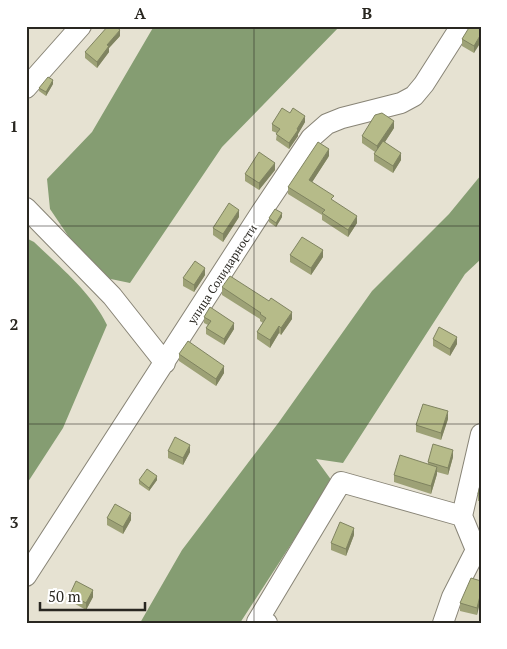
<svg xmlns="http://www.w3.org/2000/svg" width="507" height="649" font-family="'PT Serif',serif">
	<rect width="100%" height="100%" fill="#e6e2d2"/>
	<path fill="#859d72" d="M154 26H340L222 147 130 283 106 278 75 246 50 209 47 179 92 132Z
		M481 175V259L465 274 343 463 316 459 332 481 240 623H140L182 550 279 422 372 291 449 214Z
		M26 238 34 242C60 267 91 292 107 325L63 428 26 485Z"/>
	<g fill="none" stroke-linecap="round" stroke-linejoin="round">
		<g stroke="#888476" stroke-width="22">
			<path id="minor" d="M26 88 81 26
				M26 208 112 296 165 363
				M462 516 481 434
				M26 576 262 211 311 138 327 124 342 118 401 103 414 96 424 84 461 26
				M267 623 257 622 341 482 462 516 476 550
				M443 623 452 597 476 550H481"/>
		</g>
		<use href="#minor" stroke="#fff" stroke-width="20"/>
	</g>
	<path fill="#9da176" d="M481 28 474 53 462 46V39Z
		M120 36 109 48V52L97 68 85 58V52Z
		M53 84 46 96 39 91V88Z
		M290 113 305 122 298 134V136L289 149 276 140 277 133 272 131V124Z
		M394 128 385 142 401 160 393 173 374 161V154L375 152 362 143V136Z
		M329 156 312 182 357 223 348 237 322 220V215L288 194V187Z
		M275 170 259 190 245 181V174Z
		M239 217 223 242 213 235V228Z
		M282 217 276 227 269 222V218Z
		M290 255 323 257 311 275 290 262Z
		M205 275 194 292 183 286V278Z
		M222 287 292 319 281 335 279 333 270 348 257 339V332L263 323 260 321V319L222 295Z
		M204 317 234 329 224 345 206 334V328L208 325 204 323Z
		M433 339 457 344 450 356 433 346Z
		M179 354 224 373 216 386 179 361Z
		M448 419 441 440 416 432V425Z
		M168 451 190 452 183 465 168 458Z
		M453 457 448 475 437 472V474L431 494 394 482V475L428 464V462Z
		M139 480H157L149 491 139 484Z
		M481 481V501H478V494Z
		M107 518 131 520 123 534 107 525Z
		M354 535 346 556 331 550V543Z
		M481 581 477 615 460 611V603Z
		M70 594 93 597 86 610 70 601Z"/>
	<path fill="#7f8360" d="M120 30V36L109 48V52L97 68V62L107 45Z
		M481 34V42L474 53V46Z
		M53 80V84L46 96V92Z
		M305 116V122L298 134V136L289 149V143Z
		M394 121V128L377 154V146Z
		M329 149V156L309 187V180Z
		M401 153V160L393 173V166Z
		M275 163V170L259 190V183Z
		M239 210V217L223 242V234Z
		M282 213V217L276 227V223Z
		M357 216V223L348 237V230Z
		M323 250V257L311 275V268Z
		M205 268V275L194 292V285Z
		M292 312V319L281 335V328Z
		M234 323V329L224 345V339Z
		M279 326V333L270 348V340Z
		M457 337V344L450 356V349Z
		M224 366V373L216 386V379Z
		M448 411V419L441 440V433Z
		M190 445V452L183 465V458Z
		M453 450V457L448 475V468Z
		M437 467V474L431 494V486Z
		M157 476V480L149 491V488Z
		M131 513V520L123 534V527Z
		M354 528V535L346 556V549Z
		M93 590V597L86 610V603Z
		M481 592V599L477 615V608Z"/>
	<path fill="#b6bb89" stroke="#7f8360" d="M108 26H115L120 30 107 45 109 46 97 62 85 52Z
		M470 26H477L481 28V34L474 46 462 39Z
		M48 77 53 80 46 92 39 88Z
		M282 108 290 113 293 108 305 116 297 129 298 130 289 143 276 134 280 129 272 124Z
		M382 113 394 121 377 146 362 136 375 115Z
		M383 141 401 153 393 166 374 154Z
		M318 142 329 149 309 180 334 196 331 199 357 216 348 230 322 213 325 210 288 187Z
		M259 152 275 163 259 183 245 174Z
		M229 203 239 210 223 234 213 228Z
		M275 209 282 213 276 223 269 218Z
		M302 237 323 250 311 268 290 255Z
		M195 261 205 268 194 285 183 278Z
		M230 276 269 301 271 298 292 312 281 328 279 326 270 340 257 332 266 318 260 314 261 313 222 287Z
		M210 307 234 323 224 339 206 328 211 321 204 317Z
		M439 327 457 337 450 349 433 339Z
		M188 341 224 366 216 379 179 354Z
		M423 404 448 411 441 433 416 425Z
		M175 437 190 445 183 458 168 451Z
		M433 444 453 450 448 468 428 462Z
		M400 455 437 467 431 486 394 475Z
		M147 469 157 476 149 488 139 480Z
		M481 481V494H478Z
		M115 504 131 513 123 527 107 518Z
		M340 522 354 528 346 549 331 543Z
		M471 578 481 581V592L477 608 460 603Z
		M76 581 93 590 86 603 70 594Z"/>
	<path fill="none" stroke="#292721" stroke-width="1" stroke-opacity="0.55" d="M254 26V623M26 226H481M26 424H481"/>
	<g text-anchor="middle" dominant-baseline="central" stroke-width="4.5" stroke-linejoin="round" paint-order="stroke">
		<g font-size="12" fill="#292721" stroke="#fff">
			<text transform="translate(222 274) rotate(-57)">улица Солидарности</text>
		</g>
	</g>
	<rect width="507" height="649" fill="none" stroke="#ffffff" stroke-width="55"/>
	<path d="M40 602v8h105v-8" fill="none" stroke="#292721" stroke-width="2.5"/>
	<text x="48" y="602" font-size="15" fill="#292721" stroke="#ffffff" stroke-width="4" paint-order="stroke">50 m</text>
	<rect x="28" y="28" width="452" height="594" fill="none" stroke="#292721" stroke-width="2"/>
	<g font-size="16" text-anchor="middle" font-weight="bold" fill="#292721">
		<text x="140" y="19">A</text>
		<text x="367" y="19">B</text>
		<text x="14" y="132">1</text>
		<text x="14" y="330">2</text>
		<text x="14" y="528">3</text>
	</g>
</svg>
